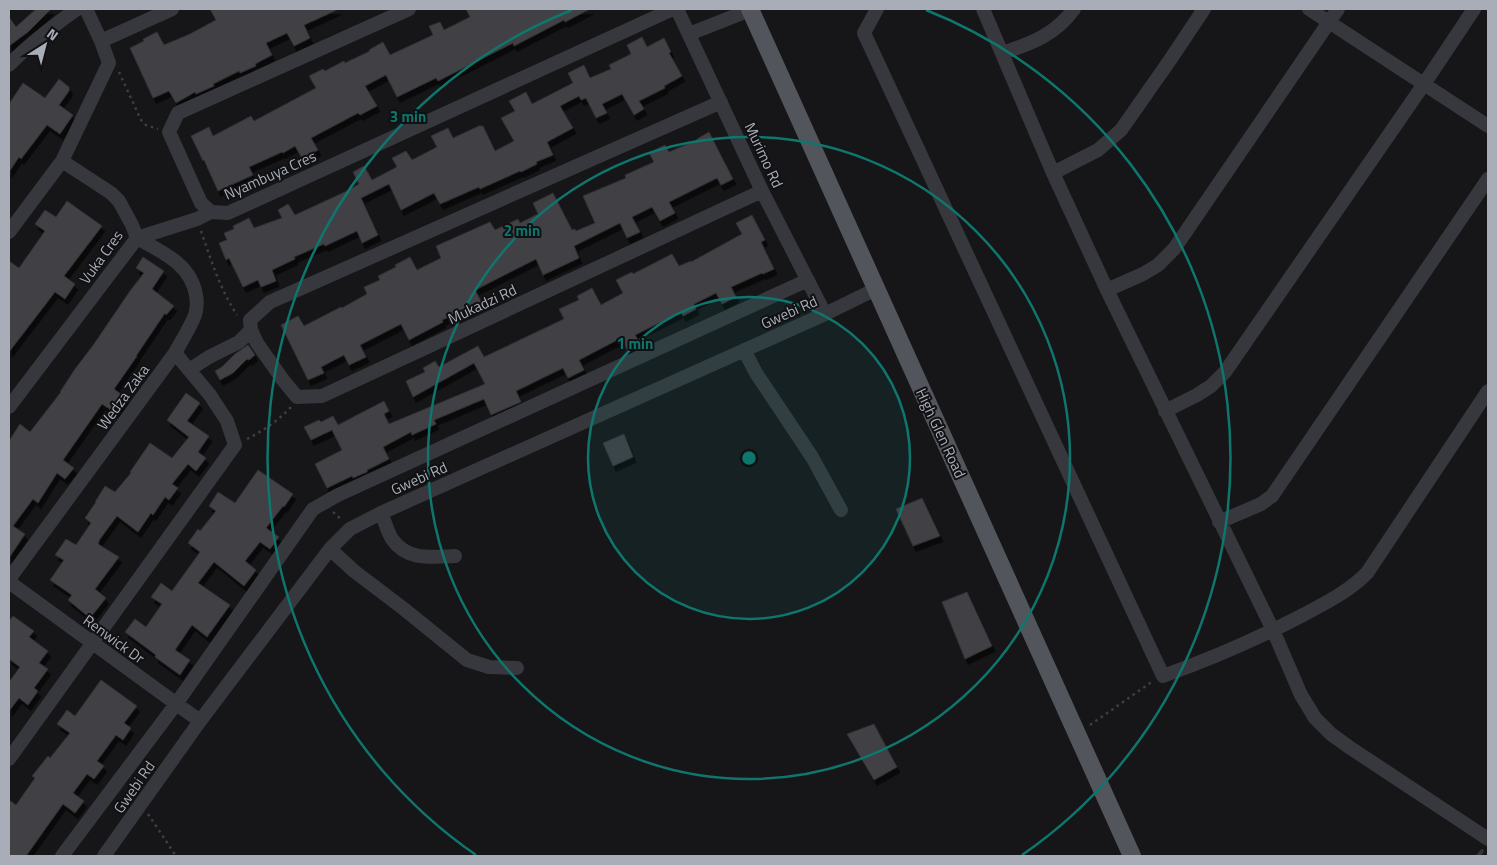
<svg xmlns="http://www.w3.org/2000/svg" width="1497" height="865" font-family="'Titillium Web',sans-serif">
	<defs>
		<filter id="shadow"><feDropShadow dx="3" dy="5.5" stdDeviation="0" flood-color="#0009"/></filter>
	</defs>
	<rect width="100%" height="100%" fill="#161618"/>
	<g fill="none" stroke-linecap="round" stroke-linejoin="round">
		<path stroke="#2c353c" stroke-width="4" d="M1478 856 1482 851"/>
	</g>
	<path fill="#404145" stroke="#303034" filter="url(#shadow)" d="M36 9H51L28 32 9 46V17L16 27Z
		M210 9H339L304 25 310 38 294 46 287 33 266 43 272 55 255 64 256 66 240 73 239 71 213 84 214 86 196 94 195 92 176 103 169 91 153 98 130 48 144 41 143 39 157 32 164 45 190 34 216 20Z
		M466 9H590L565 22 564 20 514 46 513 43 438 81 436 78 397 97 386 75 365 86 377 106 360 115 358 113 311 138 318 150 302 158 295 146 283 153 282 152 249 167 253 175 218 191 204 160 203 161 191 136 209 127 213 136 251 116 254 121 316 88 309 76 323 69 325 71 344 61 345 63 370 51 369 50 383 42 390 55 433 35 429 26 440 22 444 30 470 17Z
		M642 37 647 47 664 38 671 52 669 53 682 76 664 86 665 88 639 101 644 109 634 115 622 94 602 104 607 113 596 118 586 98 581 100 579 96 560 106 573 128 547 142 553 155 536 162 537 164 521 172 520 171 480 189 479 187 440 204 434 193 401 210 389 184 361 198 378 235 362 243 357 231 325 246 324 244 294 257 295 259 272 270 276 281 261 287 258 280 243 287 229 258 226 260 219 243 227 240 224 233 234 229 233 226 249 218 254 228 282 218 278 210 288 204 295 215 347 191 359 184 353 172 364 166 372 180 397 167 392 158 406 151 412 160 437 147 431 136 448 128 453 138 479 126H483L495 151 514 141 501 118 515 111 509 101 526 92 532 104 573 83 568 73 584 65 590 78 611 69 609 65 631 54 627 45Z
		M59 79 69 87V91L59 105 73 115 60 134 47 125 21 159 19 157 9 172V104L23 83 45 98Z
		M709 132 733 179 721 185 717 178 669 202 675 213 660 221 652 207 632 217 640 232 627 238 620 223 574 246 579 258 543 275 536 259 475 290 482 303 442 320 443 322 409 340 401 324 360 345 366 357 349 365 344 355 321 367 324 373 308 380 281 325 298 316 304 326 341 307 342 308 367 294 364 287 380 280 378 276 396 267 395 265 410 257 417 270 441 258 436 246 490 222 495 230 518 219 520 223 538 214 533 203 553 193 572 230 575 229 576 231 595 223 583 196 626 178 625 175 654 162 649 153 665 145 669 152 697 140V139Z
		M67 201 102 226 64 276 75 284 65 299 55 292 9 352V261L19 268 45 231 35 224 45 210 56 217Z
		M752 215 765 240 761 242 774 269 763 274 762 273 731 287 736 297 722 304 716 293 694 304 696 309 683 316 681 312 635 335 640 343 627 350 621 338 579 360 584 370 568 378 563 368 516 391 521 402 491 415 484 399 434 420 436 424 412 435 411 432 383 447 389 459 367 470V472L362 474 353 478 352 476 327 488 315 464 342 450 332 430 311 440 304 427 319 420 321 422 333 416 338 425 384 401 389 411 384 414 389 424 485 384 474 363 413 397 406 381 425 372 423 368 435 361 439 367 478 346 484 357 564 319 559 309 579 300 577 296 592 288 601 305 623 293 616 280 632 272 633 274 672 254 679 266 691 261V262L742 234 736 223Z
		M143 257 164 271 152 289 174 306 166 315 165 313 136 356H137L114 389 126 398 116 413 102 404 63 460 74 468 65 479 57 473 38 503 33 499 13 526 25 534 9 558V441L20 424 30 432 61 392H60L75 369 94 344 130 291 144 273 136 268Z
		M248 345 255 355 249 360 247 359 233 373 220 380 215 371 222 367 235 354Z
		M186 393 200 403 187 421 209 436 198 452 206 458 196 471 188 464 172 484 178 488 169 500 165 497 153 515 151 513 138 532 117 516 100 539 98 544 119 557 95 589 106 598 90 618 68 600 72 595 50 580 64 560 55 555 66 539 76 545 91 523 85 518 96 502H95L105 486 115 492 131 473 130 472 150 443 172 458 189 437 167 420Z
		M624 434 633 457 613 466 603 443Z
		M258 470 293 494 284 507 283 506 266 528 279 537 270 549 260 542 245 561 256 570 244 586 214 562 198 583 230 605 207 637 192 625 175 650 190 660 180 675 155 657 156 655 125 632 135 619 146 627 162 604 151 597 161 583 172 591 200 552 188 543 198 529 200 531 216 511 209 506 218 492 235 503Z
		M922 498 940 536 913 546 896 509Z
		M967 592 992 646 965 659 942 602Z
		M13 616 34 631 29 637 48 651 39 663 48 669 34 688 38 691 28 705 19 698 9 711V682L20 667 9 659V621Z
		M101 680 137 706 124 723 131 728 123 740 116 735 97 761 104 766 94 779 87 774 73 793 84 801 75 813 63 804 26 856H9V800L16 805 35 778 32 776 48 756 50 758 70 733 57 724 67 710 75 716Z
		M874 724 897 767 874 780 847 734Z"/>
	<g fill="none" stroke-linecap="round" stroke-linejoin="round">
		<path stroke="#3d3f44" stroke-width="2.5" stroke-dasharray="2.5 4" stroke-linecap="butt" d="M119 72 141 120 146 125 158 129
			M201 231C211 260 220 289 237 315
			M247 439C264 430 278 421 291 407
			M333 512 342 520
			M1090 725 1153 681
			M148 814 176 856"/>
		<path stroke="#37383d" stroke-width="14" d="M409 9 178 113 169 132 201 203 211 212 228 213 673 9
			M677 9 762 191 825 314
			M877 9 864 33 1163 676C1211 659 1259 638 1303 615 1327 602 1348 592 1367 573L1488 391
			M983 9 1053 173 1107 290 1273 630 1301 695 1315 718 1331 734 1349 747 1488 839
			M1309 9 1488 126
			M689 34 750 10
			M101 41 172 9
			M1003 53C1032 43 1055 35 1074 9
			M9 65C29 44 53 26 77 9
			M721 102 270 302 250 320 251 330 257 343 283 380 297 397 322 396 762 191
			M62 161 109 63 101 41 86 9
			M1053 173 1098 150 1121 130 1170 60 1204 9
			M9 232 62 161 111 193 119 201 132 225 137 238
			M137 238 197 219 211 212
			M1107 290 1143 274 1158 265 1174 249 1338 9
			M744 350 756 373 812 457 841 510
			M189 370 209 357 239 342 251 330
			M9 407 137 238
			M1165 411 1197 395 1211 386 1225 372 1424 84 1474 9
			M381 513C385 521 387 531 392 539 407 561 432 557 455 556
			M1219 522 1261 504 1272 496 1488 179
			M330 549 354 571 404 609 467 660 489 667 517 668
			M9 579 175 353C182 340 190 328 195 315 197 309 197 301 196 295 191 264 162 252 137 238
			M9 582 200 721
			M9 759 235 445 227 421 210 395 175 353
			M62 856 176 704 313 509 338 495 808 280
			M104 856 200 721 330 549 350 529 381 513 825 314 876 289"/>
		<path stroke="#53555c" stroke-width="18" d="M750 9 1132 856"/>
	</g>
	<circle cx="749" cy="458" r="161" fill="#0f766e" fill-opacity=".12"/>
	<g fill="none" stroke="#0f766e" stroke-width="2.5">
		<circle cx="749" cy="458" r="161"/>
		<circle cx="749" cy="458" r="321"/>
		<path d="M476 855A482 482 0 0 1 572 10M926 10A482 482 0 0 1 1022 855"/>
	</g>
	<g text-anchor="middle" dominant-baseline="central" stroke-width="4" stroke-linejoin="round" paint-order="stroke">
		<g font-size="15" fill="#a8adb8" stroke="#111113">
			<text transform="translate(764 155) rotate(65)">Murimo Rd</text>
			<text transform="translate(270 175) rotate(-24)">Nyambuya Cres</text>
			<text transform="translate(101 257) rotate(-54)">Vuka Cres</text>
			<text transform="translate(482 304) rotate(-25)">Mukadzi Rd</text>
			<text transform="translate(789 312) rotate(-24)">Gwebi Rd</text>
			<text transform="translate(123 397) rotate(-54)">Wedza Zaka</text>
			<text transform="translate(941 433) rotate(65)">High Glen Road</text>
			<text transform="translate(419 478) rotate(-24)">Gwebi Rd</text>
			<text transform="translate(114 639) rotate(36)">Renwick Dr</text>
			<text transform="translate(134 787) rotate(-55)">Gwebi Rd</text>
		</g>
	</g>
	<circle cx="749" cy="458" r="8" fill="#0f766e" stroke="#111113" stroke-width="2.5"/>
	<g font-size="15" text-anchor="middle" font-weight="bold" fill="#0f766e" stroke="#111113" stroke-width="4" stroke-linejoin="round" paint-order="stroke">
		<text x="408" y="122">3 min</text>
		<text x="522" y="236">2 min</text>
		<text x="635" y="349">1 min</text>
	</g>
	<rect width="1497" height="865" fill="none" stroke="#a8adb8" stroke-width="20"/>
	<g transform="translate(45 45) rotate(36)" stroke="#111113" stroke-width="4" paint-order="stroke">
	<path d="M0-4L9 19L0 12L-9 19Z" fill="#a8adb8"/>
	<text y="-8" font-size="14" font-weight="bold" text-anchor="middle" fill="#a8adb8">N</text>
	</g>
</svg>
